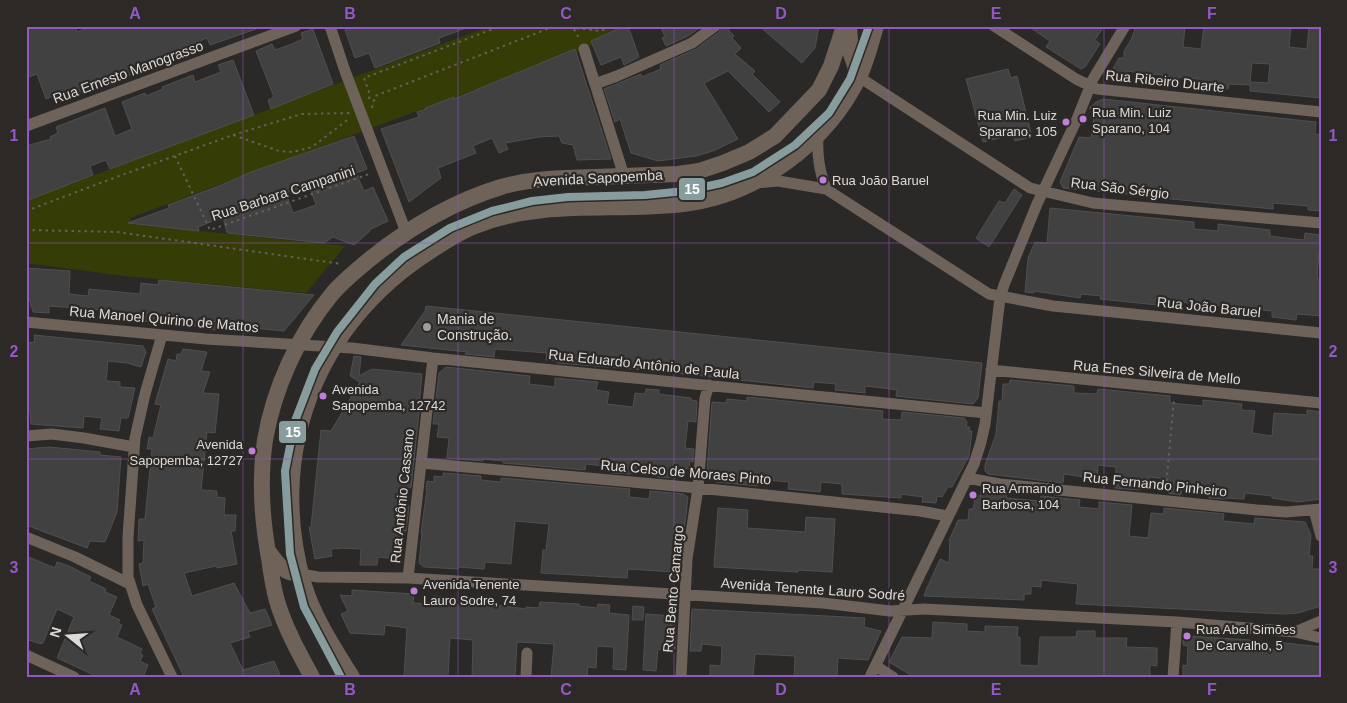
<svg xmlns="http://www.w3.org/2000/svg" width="1347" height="703" font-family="Arial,sans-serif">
	<rect width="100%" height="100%" fill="#2b2927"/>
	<path fill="#363c05" d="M490 26H629L584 49 130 218 131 224 345 246 306 293 124 276 26 263V201Z"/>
	<path fill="#424141" stroke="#504f4f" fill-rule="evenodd" d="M26 26H66V28L75 26 77 32 93 26H259V28L210 45 207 38 179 49 182 56 65 99 62 92 46 99 37 74 26 78Z
		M355 26H468L469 27 439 38 440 43 375 68 369 53 355 58 345 30Z
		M625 26H628L639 57 624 65 621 57 601 65 591 41Z
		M660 26H702L688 36 666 46 662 38 665 36Z
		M722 26H725L734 36 732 38 741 48 735 54 755 71 752 74 780 102 769 112 728 71 704 83 738 139 713 151 696 156 658 161 631 153 620 119 615 122 604 89 641 74 642 77 661 69 660 65 696 49 719 32Z
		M759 26H819L815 48 802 63Z
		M1028 26H1054L1058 29 1059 26H1104L1095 40 1100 44 1085 67 1081 69 1046 47 1050 41Z
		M1136 26H1185L1183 47 1201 49 1204 26H1291L1289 47 1307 49 1309 26H1321V98L1250 91V85L1229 84 1228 89 1197 86 1198 79 1179 77 1178 84 1168 83 1169 76 1126 71 1125 79 1113 77 1111 72 1119 58H1124V51L1131 40ZM1252 63 1270 64 1268 83 1250 82Z
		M313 29 333 84 271 109 268 100 274 97 256 51 272 44 275 50 292 44 303 39 301 33Z
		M575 49 611 159 577 160 573 145 562 143 559 136 539 137 505 143 508 149 499 153 492 138 473 146 476 153 438 168 441 178 409 202 381 129 419 117 417 112 426 109 425 108 454 97V99Z
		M233 60 254 115 110 169 106 160 90 166 93 175 26 201V146L51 139 50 137 58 133 56 127 105 108 115 136 132 129 122 102 145 93 146 96 163 89 162 87 193 75 195 82 221 72 218 65Z
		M1008 69 1011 78 1017 76 1032 137 1015 141 1013 135 983 142 966 79Z
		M1103 99 1316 122 1315 134 1321 135V211L1308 210V206L1273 203V209L1151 197 1152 190 1129 188 1128 194 1063 188 1060 182 1079 137 1091 138 1095 110 1089 108 1096 102Z
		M354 136 367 169 356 173 364 191 373 187 388 221 369 230 370 231 354 245 333 237 324 243 227 233 223 217 198 227 199 231 128 223 169 208 168 205 219 186 251 172ZM309 185 316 205 293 213 286 193Z
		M1014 189 1022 195 989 247 976 238 999 201 1005 203Z
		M1050 208 1194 222V229L1218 231V224L1270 230V236L1285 238 1304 240 1305 233 1321 235V252H1319L1317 278H1321V316L1297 314 1296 320 1272 317V311L1253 309 1158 300V305L1100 299 1101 296 1081 294 1080 298 1034 291V293L1025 292 1028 258 1035 242 1047 243Z
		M26 268 70 271 69 294 88 296 89 289 140 294 141 283 158 285 159 280 314 295 284 331 253 328V333L216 328 215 330 206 329V327L109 318V312L103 310 49 306V313L33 312 26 287Z
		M426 306 982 363 978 398 973 404 953 402 904 397 896 396 897 390 883 388 865 386V393L835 390 836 384 814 382 813 388 657 371 557 363V361L546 360 547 353 495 349 494 357 465 354 468 352 401 345 425 311Z
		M34 335 143 346 146 352 141 367 127 363 108 361 106 381 120 382V387L135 388 128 418H121L119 431 100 429 102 418 84 416 83 428 31 424 30 411 26 412V343L35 342Z
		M183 349 207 352 201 371 210 372 203 393 219 394 215 433 207 432 201 490 217 491V497L225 498 224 515H236L235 531H231L237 564 217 568 216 566 184 573 192 596 234 583 250 613 265 609 272 625 248 632 250 637 230 643 243 670 274 661 281 677H184L152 609 156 607 148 584 143 586 139 564 143 563 144 540 138 541 139 519H145L152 449H147L149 437 153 438 161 405 155 404 168 359 176 361 177 354H181Z
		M354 356 361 357 359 376 372 369 422 374 418 415 419 412 411 488 404 487 402 505 409 506 406 531H400L398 559 378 557 377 565H360L361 549 342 548 331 549 332 556 315 559 309 527H311L321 430 331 431 360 382 350 376Z
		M446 367 530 376 529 384 555 387V378L598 382 596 390 609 392 607 404 633 407 635 393 645 394 646 389 659 390V394L691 398V400L697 401 696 422 688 421 685 448 694 449 693 462 690 461 689 469 677 467 676 478 658 477V470L638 468V474L631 473V474L612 473 613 467 586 464 585 470 503 463V461L483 459V461L447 458 449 438 437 437 439 424H433L439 373Z
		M1010 380 1074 386V393L1097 394 1098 389 1170 396V403L1203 406V400L1242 404 1241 410 1255 411 1252 433 1272 436 1274 413 1307 415V410L1321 412V499L1298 502 1272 498V496L1245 493 1244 499 1225 498V499L1209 498 1210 490 1182 486 1181 495 1168 493 1169 479 1149 477V484L1141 483 1140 490 1115 488 1116 467 1098 465 1097 479 1064 474 1063 483 988 474 985 471V465L996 434 999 401H1002L1003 384H1009Z
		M747 397 883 411 882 419 901 420 902 412 964 418 967 422 966 427H970L969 431H972L969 456 952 487H948L942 497 937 496 936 503 922 502 923 497 901 494V498L842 494V484L821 482 820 492 788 489 789 482 758 479V486L716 482 717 473 707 472 712 402 726 403 727 399 747 401Z
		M49 447 100 452V455L121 457 117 512 105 542 90 541 87 548 26 525V449Z
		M443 473 481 476V480L501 482V478L630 489 629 497 649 499 650 491 683 494 688 497 686 515 683 538 676 537 674 572 628 569 627 578 541 573 543 550H546L549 524 515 521 511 564 485 562 484 569 458 567V569L424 567 419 563 422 533H421L427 489H426L427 481 434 482V476L443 477Z
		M987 490 1007 492 1006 498 1040 501 1041 496 1080 500 1079 507 1099 509V502L1132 505 1129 536 1148 538 1151 513 1164 514V508L1224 514 1223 521 1254 524 1255 518 1305 522 1311 535 1309 556H1313L1312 569H1321V606L1298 613 1283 614 1076 604 1078 584 1041 580V587L1031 586V594H1024V600L924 596 926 590 940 559 949 563 950 541H949L958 520H968L969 509H973L976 495 981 496V491L987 492Z
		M718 508 748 510 747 528 805 532 806 517 835 519 832 572 798 570V572L714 567Z
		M26 556 55 568 57 562 69 566 91 577 89 581 106 589 105 592 117 597 109 615 120 620 118 623 122 625 117 637 142 649 140 653 143 655 140 661 148 665 143 677H98L57 658 74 617 57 609 43 643H42L41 644 26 639Z
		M352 590 414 594 413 603 433 604 434 596 448 597V603L474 604V598L487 599V604L526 609V607L539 608 540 602 579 604V606L597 608 598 604 610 605 609 613 629 615 626 670 613 669 614 647 597 646 596 668 588 667 587 677H551L554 644 517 642 515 677H472L473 640 450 638 448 677H404L407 628 385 625 384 635 350 633 341 614 348 611 340 595 352 596Z
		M633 606 644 607 643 620H632Z
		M692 609 865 618 864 627 881 631 868 660 838 658 837 677H794L795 656 755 654 753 677H710V665L721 666 722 646 702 644 701 651H690Z
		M646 614 673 616 671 634 676 635 675 650 658 649 656 671 643 670Z
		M933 622 967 624V631L985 632V626L1018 627 1017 637H1020V665L1038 666 1040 637H1076L1077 631H1095V638H1127L1126 647 1157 648V666L1150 665V677H914L889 662 902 637 932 638Z
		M1190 636 1250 640 1249 648 1275 650 1276 642 1321 647V677H1183V665L1187 666 1188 646 1183 645V640Z"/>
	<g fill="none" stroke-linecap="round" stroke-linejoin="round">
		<path stroke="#655f59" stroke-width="2" stroke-dasharray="2.5 4" stroke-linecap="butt" d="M557 26 600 31 613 26
			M574 29 579 38
			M369 99 370 95 364 78 501 26
			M372 108 375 96 555 26
			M233 135 302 114 350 113
			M175 156 210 230 372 173
			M26 211 119 176 233 135 279 151 293 152 312 147 350 118
			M26 230 117 232 342 264
			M1166 488 1174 398"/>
		<path stroke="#6e635a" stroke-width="11" d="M330 26 345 71 406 232
			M994 26 1076 79 1097 89 1321 112
			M584 49 624 176
			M859 77 1030 188 1093 203 1321 223
			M595 84 617 76 692 43 715 26
			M26 126 296 26
			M818 135C817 156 819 169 826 189
			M757 183 778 181 826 189 989 294 1053 306 1321 333
			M26 322 206 339 352 348 433 358 986 413
			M162 335 145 394 135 438 128 537V577L137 605 172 677
			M991 370 1321 403
			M26 436 52 434 84 438 134 447
			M421 463 698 488 920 511 948 516
			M967 478 1000 484 1257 510 1286 512 1321 509
			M1314 510 1321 536
			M26 537 75 557 130 584
			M301 574 318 577 408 578 823 603 890 611 924 609 1177 622 1295 632 1321 621
			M408 578 433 358
			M1295 632 1321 638
			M26 655 74 677
			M876 666 893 677
			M526 677 527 653
			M681 677 687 559 698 488 705 398 709 385
			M870 677 974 464 981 442 985 424 1000 298 1004 285 1037 204 1077 119 1093 79 1125 26
			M1173 677 1177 622"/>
		<path stroke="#6e6259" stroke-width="16" d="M849 26 851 54 859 77
			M269 552C278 565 285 574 301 574
			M312 677C299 653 285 628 277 601 273 587 271 573 269 558 262 520 259 480 265 440 274 388 298 335 332 294 343 281 357 270 370 259 410 227 452 202 501 187 532 178 563 178 595 177 623 176 651 175 678 174L699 171 723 163 749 152 775 136 819 90 831 66 844 26
			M352 677C334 648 314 618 304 585 266 455 315 325 429 252 444 242 461 231 478 225 544 199 615 212 683 204 757 196 828 142 860 75 867 60 871 43 876 26"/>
		<g stroke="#2c2926" stroke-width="11">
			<path id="metro-1" d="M341 677 304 607 290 554 285 471 295 421 315 369 337 332 375 284 404 257 450 228 492 211 532 201 568 197 645 195 685 191 722 183 753 172 795 145 829 113 850 79 869 26"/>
		</g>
		<use href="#metro-1" stroke="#879c9d" stroke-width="8"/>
	</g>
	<path fill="none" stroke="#9458c6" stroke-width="1" stroke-opacity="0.55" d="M243 26V677M458 26V677M674 26V677M889 26V677M1104 26V677M26 243H1321M26 459H1321"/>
	<g fill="#c07fdc" stroke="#2c2926" stroke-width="2">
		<circle cx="1083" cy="119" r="4.5"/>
		<circle cx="1066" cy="122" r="4.5"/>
		<circle cx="823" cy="180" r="4.5"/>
		<circle cx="323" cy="396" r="4.5"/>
		<circle cx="252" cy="451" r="4.5"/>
		<circle cx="973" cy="495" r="4.5"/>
		<circle cx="414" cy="591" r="4.5"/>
		<circle cx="1187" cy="636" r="4.5"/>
	</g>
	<circle fill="#9f9d9b" stroke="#2c2926" stroke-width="2" cx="427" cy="327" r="5"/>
	<g text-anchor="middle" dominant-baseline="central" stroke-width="4.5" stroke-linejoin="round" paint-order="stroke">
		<g font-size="13" fill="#dddbd9" stroke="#2c2926" text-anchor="start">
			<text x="1092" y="112">Rua Min. Luiz<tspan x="1092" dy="16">Sparano, 104</tspan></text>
			<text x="1057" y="115" text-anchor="end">Rua Min. Luiz<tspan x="1057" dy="16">Sparano, 105</tspan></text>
			<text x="832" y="180">Rua João Baruel</text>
			<text x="332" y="389">Avenida<tspan x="332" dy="16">Sapopemba, 12742</tspan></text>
			<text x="243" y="444" text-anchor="end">Avenida<tspan x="243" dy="16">Sapopemba, 12727</tspan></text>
			<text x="982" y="488">Rua Armando<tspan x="982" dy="16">Barbosa, 104</tspan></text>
			<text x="423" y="584">Avenida Tenente<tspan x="423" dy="16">Lauro Sodre, 74</tspan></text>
			<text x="1196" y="629">Rua Abel Simões<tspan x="1196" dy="16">De Carvalho, 5</tspan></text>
		</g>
		<g font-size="14" fill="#dddbd9" stroke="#2c2926">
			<text transform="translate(128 72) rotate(-20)">Rua Ernesto Manograsso</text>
			<text transform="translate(1165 81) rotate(6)">Rua Ribeiro Duarte</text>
			<text transform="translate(598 178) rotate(-3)">Avenida Sapopemba</text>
			<text transform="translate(1120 188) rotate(7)">Rua São Sérgio</text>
			<text transform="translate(283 193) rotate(-18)">Rua Barbara Campanini</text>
			<text transform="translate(1209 307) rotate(6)">Rua João Baruel</text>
			<text transform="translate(164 319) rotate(5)">Rua Manoel Quirino de Mattos</text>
			<text transform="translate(644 364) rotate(6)">Rua Eduardo Antônio de Paula</text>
			<text transform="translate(1157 372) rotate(5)">Rua Enes Silveira de Mello</text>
			<text transform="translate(686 472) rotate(5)">Rua Celso de Moraes Pinto</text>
			<text transform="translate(1155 484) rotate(6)">Rua Fernando Pinheiro</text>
			<text transform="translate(402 496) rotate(-84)">Rua Antônio Cassano</text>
			<text transform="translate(673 589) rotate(-85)">Rua Bento Camargo</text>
			<text transform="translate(813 589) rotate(4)">Avenida Tenente Lauro Sodré</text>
		</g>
		<g font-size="14" fill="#dddbd9" stroke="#2c2926" text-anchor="start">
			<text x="437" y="319">Mania de<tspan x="437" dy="16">Construção.</tspan></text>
		</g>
	</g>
	<g stroke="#2c2926" stroke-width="2">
		<rect x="678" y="177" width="28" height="24" rx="5" fill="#879c9d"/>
		<rect x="278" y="420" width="29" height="24" rx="5" fill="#879c9d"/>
	</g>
	<g font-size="14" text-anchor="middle" font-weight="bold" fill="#fff">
		<text x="692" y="194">15</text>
		<text x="293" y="437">15</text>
	</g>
	<rect width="1347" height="703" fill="none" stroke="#2c2926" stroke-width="55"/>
	<g transform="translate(68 636) rotate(287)" stroke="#2c2926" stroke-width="4" paint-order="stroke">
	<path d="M0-4L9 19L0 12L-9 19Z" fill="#dddbd9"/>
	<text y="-8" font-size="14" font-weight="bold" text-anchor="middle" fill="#dddbd9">N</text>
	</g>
	<rect x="28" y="28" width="1292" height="648" fill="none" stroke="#9458c6" stroke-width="2"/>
	<g font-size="16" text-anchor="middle" font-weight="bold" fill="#9458c6">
		<text x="135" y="19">A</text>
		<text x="350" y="19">B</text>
		<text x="566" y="19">C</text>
		<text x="781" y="19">D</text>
		<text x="996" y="19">E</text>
		<text x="1212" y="19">F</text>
		<text x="14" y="141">1</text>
		<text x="1333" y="141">1</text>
		<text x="14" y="357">2</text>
		<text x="1333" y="357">2</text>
		<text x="14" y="573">3</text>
		<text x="1333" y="573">3</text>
		<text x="135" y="695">A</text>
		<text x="350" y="695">B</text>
		<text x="566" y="695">C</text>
		<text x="781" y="695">D</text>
		<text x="996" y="695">E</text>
		<text x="1212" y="695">F</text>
	</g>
</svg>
